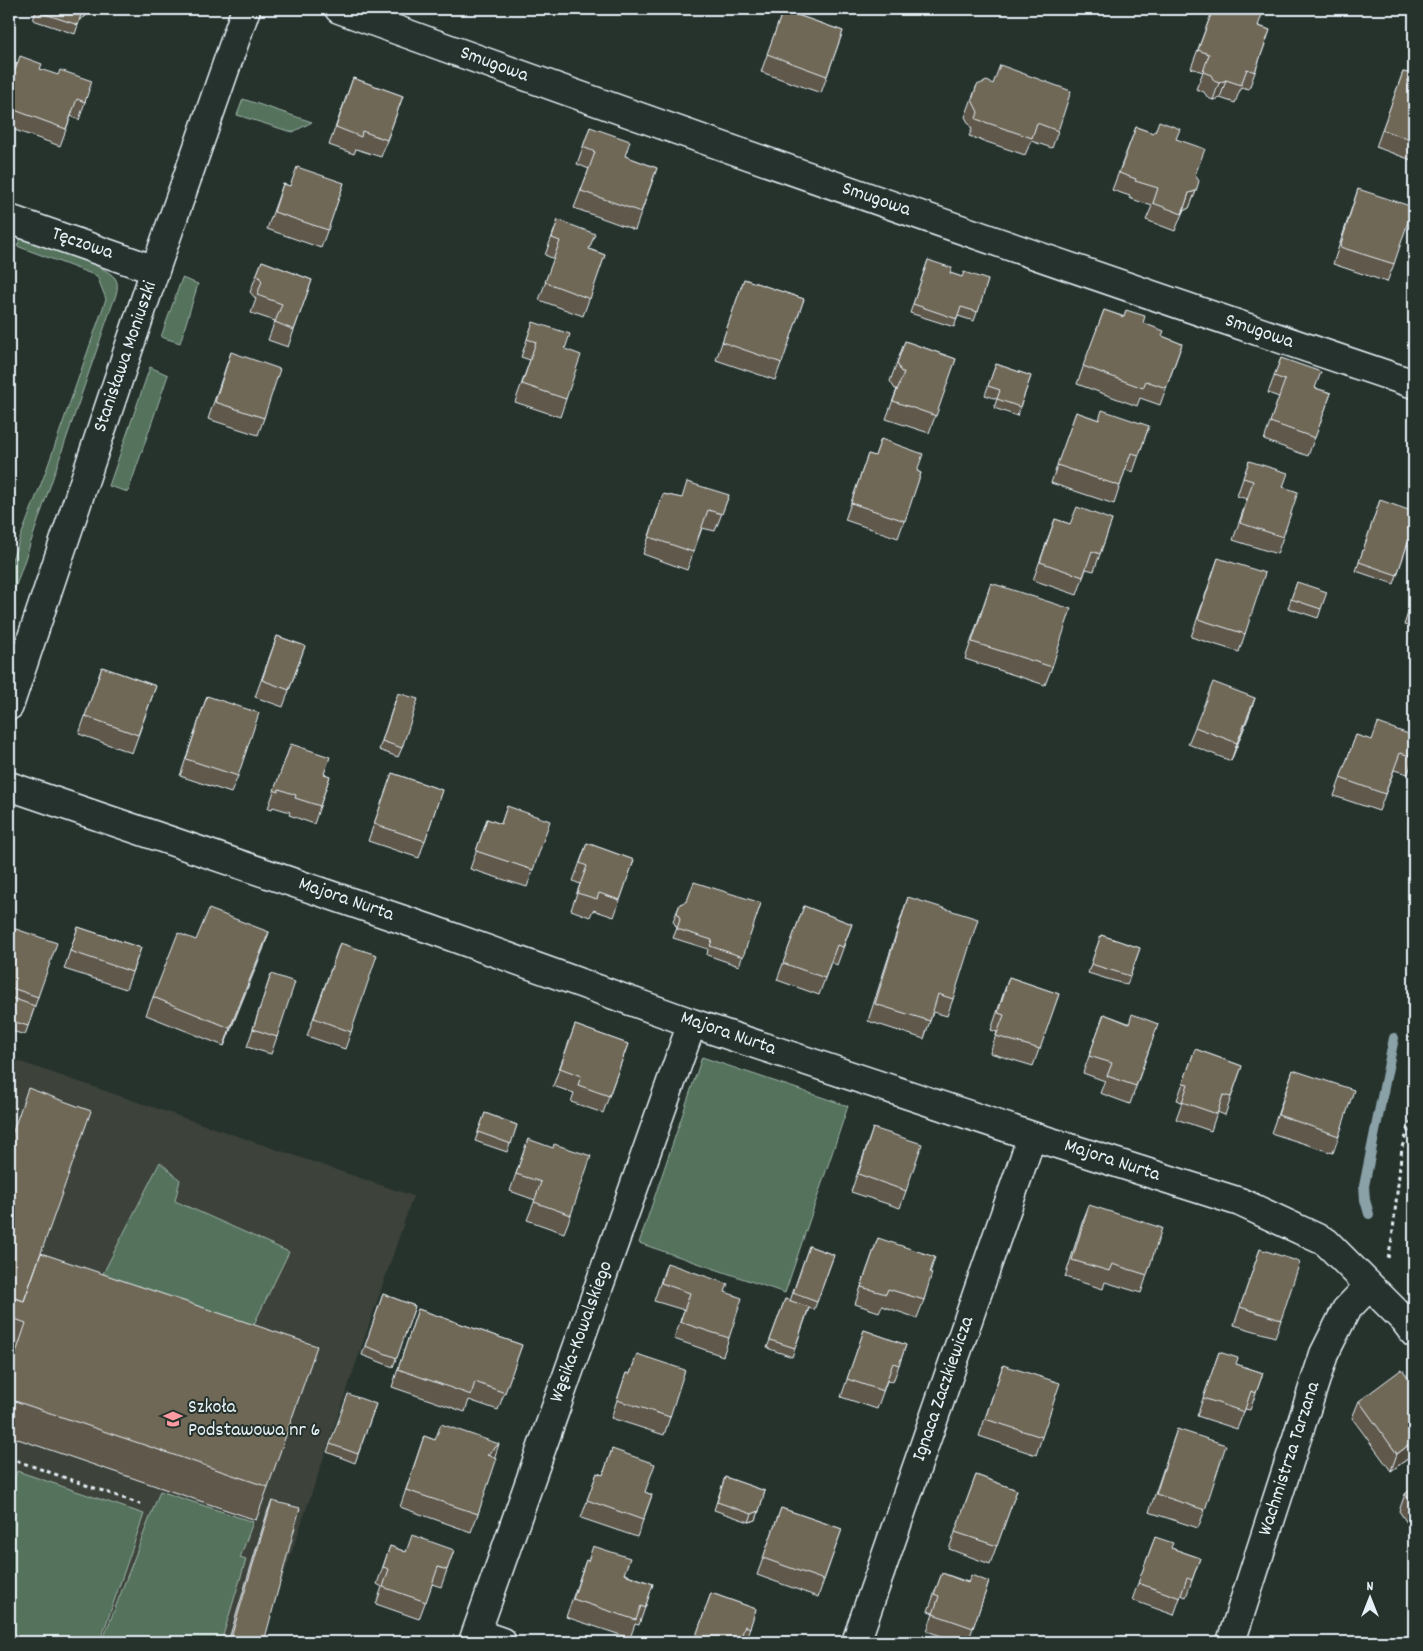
<svg xmlns="http://www.w3.org/2000/svg" width="1423" height="1651" font-family="Dekko,sans-serif">
	<rect width="100%" height="100%" fill="#26332d"/>
	<filter id="ink" filterUnits="userSpaceOnUse"><feTurbulence type="fractalNoise" baseFrequency=".02" numOctaves="2"/><feDisplacementMap in="SourceGraphic" scale="10" xChannelSelector="R" yChannelSelector="G"/><feConvolveMatrix kernelMatrix="1 2 1 2 8 2 1 2 1" color-interpolation-filters="sRGB"/></filter>
	<g filter="url(#ink)">
		<path fill="#3c433a" d="M9 1058 413 1196 261 1642H9Z"/>
		<path fill="#54735c" stroke="#9eb2aa" d="M243 99 312 122 293 132 285 130 237 115Z
			M21 238C40 245 105 264 115 278 121 286 114 300 111 308L9 606V567L46 471 106 299 97 276 17 246Z
			M182 278 198 284 180 343 161 337Z
			M150 367 168 375 128 492 109 486Z
			M702 1057 848 1106 785 1293 639 1243Z
			M160 1162 180 1180 175 1201 289 1252 240 1353 89 1301Z
			M17 1471 144 1514 100 1642H9V1495Z
			M160 1491 253 1522 240 1558 246 1560 221 1642H177L170 1640 168 1642H102Z"/>
		<g fill="none" stroke-linecap="round" stroke-linejoin="round">
			<path stroke="#8aa1a8" stroke-width="10" d="M1369 1214 1365 1200 1364 1186 1394 1038"/>
			<g stroke="#e8f1f8" stroke-width="31">
				<path id="street" d="M339 9C696 139 1055 263 1414 384
					M9 219 155 270
					M9 786 430 929 692 1023 1032 1136 1240 1202 1326 1242 1404 1320 1414 1333
					M476 1633 502 1642
					M473 1642 692 1023
					M856 1642 1032 1136
					M1231 1642 1324 1354 1346 1310 1369 1286"/>
			</g>
			<g stroke="#e8f1f8" stroke-width="31">
				<path id="secondary" d="M9 706 155 270 246 9"/>
			</g>
			<path stroke="#e8f1f8" stroke-width="3" stroke-dasharray="4 4" stroke-linecap="butt" d="M1388 1258 1392 1239 1402 1147 1414 1114
				M9 1458 140 1504"/>
			<use href="#street" stroke="#26332d" stroke-width="28"/>
			<use href="#secondary" stroke="#26332d" stroke-width="28"/>
		</g>
		<path fill="#5f594b" stroke="#e8f1f8" d="M37 9 86 16 80 19 75 34 33 20Z
			M1213 9 1270 30 1249 89 1241 87 1235 103 1220 98 1213 100 1208 98 1204 92 1196 89 1203 72 1191 68Z
			M783 10 843 31 821 93 761 72Z
			M1414 56V161L1376 147 1403 72 1408 73Z
			M9 61 17 64 40 69 85 102 79 120 71 116 60 146 9 128Z
			M353 78 403 96 381 157 356 149 354 154 329 145Z
			M977 85 1058 131 1052 148 1031 141 1025 155 969 136 972 129 965 117Z
			M590 127 625 156 657 168 635 230 574 208 589 169 577 164Z
			M1136 127 1153 133 1177 139 1195 175 1196 191 1189 208 1183 211 1175 231 1146 220 1152 206 1129 198 1130 196 1112 190Z
			M344 183 321 248 267 229 283 184 290 186Z
			M1358 189 1394 264 1387 282 1333 264Z
			M558 220 589 249 605 255 583 316 539 300 554 259 545 255Z
			M928 260 950 273 962 277 988 280 974 321 958 316 954 327 910 313Z
			M262 261 312 280 288 347 268 340 275 321 251 313 256 299 250 292Z
			M744 279 804 299 775 380 716 360Z
			M1104 310 1143 323 1162 336 1182 344 1160 405 1140 398 1137 406 1077 384Z
			M533 322 566 399 560 417 515 402 530 360 521 357Z
			M905 341 956 359 929 433 886 419 897 389H895L890 381Z
			M231 352 264 418 258 435 208 419Z
			M1281 358 1315 388 1331 393 1308 456 1264 440 1279 397 1268 393Z
			M996 364 1031 376 1017 416 994 408 997 399 985 395Z
			M1076 412 1099 420 1149 426 1133 472 1125 470 1114 504 1051 483Z
			M881 439 917 471 921 473 898 538 845 520 868 454 875 456Z
			M1249 461 1283 537 1277 554 1233 540 1247 499 1237 496Z
			M663 494 681 498 729 495 715 531 702 528 687 570 643 554Z
			M1380 500 1414 525 1394 584 1356 571Z
			M1055 519 1070 524 1112 520 1094 571 1086 569 1077 595 1033 580Z
			M1218 558 1245 634 1239 652 1191 637Z
			M1297 582 1321 609 1318 618 1288 608Z
			M991 583 1052 667 1045 685 965 659Z
			M1414 595V628L1404 625Z
			M277 636 305 646 283 707 255 697Z
			M102 667 156 686 132 753 79 734Z
			M207 696 238 776 231 793 180 776Z
			M1255 698 1231 761 1188 744 1195 727Z
			M395 701 402 748 398 757 379 750Z
			M1356 735 1414 756 1408 774 1394 770 1379 811 1334 796Z
			M291 744 324 774 330 776 314 824 289 815 290 812 273 807 272 809 268 808Z
			M392 773 442 790 419 858 368 841Z
			M507 806 533 870 527 887 470 869 487 819 501 824Z
			M587 843 634 860 614 917 593 910 590 917 571 910 580 884 573 881Z
			M908 897 953 999 947 1016 933 1012 924 1039 868 1021 902 915Z
			M761 903 739 966 707 955 708 949 673 938 677 928 673 921 680 904Z
			M804 906 852 924 837 965 831 962 819 995 777 980Z
			M78 927 141 948 126 989 64 969Z
			M269 932 224 1046 146 1015 153 997 196 940Z
			M1101 935 1140 948 1127 985 1088 973Z
			M9 940 38 997 25 1035 9 1030Z
			M340 943 351 1032 345 1049 307 1036Z
			M271 974 277 1037 271 1054 247 1047Z
			M1009 977 1059 994 1033 1066 990 1053 997 1032 991 1030Z
			M1104 1014 1128 1023 1158 1024 1130 1104 1100 1093 1105 1081 1083 1073Z
			M575 1025 628 1044 603 1113 571 1102 574 1093 553 1086Z
			M1195 1049 1242 1066 1225 1115 1217 1112 1211 1131 1176 1119 1182 1102 1177 1100Z
			M1293 1070 1339 1136 1333 1153 1271 1133Z
			M485 1113 517 1125 507 1152 475 1141Z
			M873 1128 906 1191 900 1208 851 1192Z
			M528 1139 571 1215 564 1233 527 1220 535 1200 510 1191Z
			M9 1142 39 1258 268 1487 256 1520 9 1436V1371L14 1356 9 1354Z
			M1089 1205 1147 1275 1141 1293 1105 1282 1103 1289 1065 1277 1082 1223Z
			M878 1238 930 1273 924 1300 917 1318 882 1306 879 1312 855 1304Z
			M809 1246 834 1255 814 1310 809 1308 792 1357 767 1348 785 1299 790 1301Z
			M1260 1249 1281 1320 1275 1337 1234 1325Z
			M667 1263 729 1338 723 1356 674 1339 684 1310 654 1301Z
			M383 1294 415 1306 393 1367 362 1355Z
			M418 1309 522 1345 498 1410 469 1400 465 1412 392 1387Z
			M864 1330 906 1345 893 1382 887 1381 877 1409 841 1397Z
			M1219 1352 1236 1364 1263 1373 1250 1410 1245 1409 1237 1429 1197 1416Z
			M637 1354 670 1417 664 1435 611 1418 626 1373 630 1374Z
			M1003 1365 1042 1437 1036 1455 979 1436Z
			M1359 1401 1414 1454 1391 1471 1352 1418Z
			M376 1404 355 1463 327 1452 330 1444Z
			M1177 1429 1205 1510 1198 1528 1149 1512Z
			M424 1436 435 1440 494 1457 478 1514 471 1532 400 1507Z
			M612 1449 645 1492 652 1495 637 1537 581 1518 597 1473 603 1475Z
			M976 1475 1017 1490 990 1564 949 1549Z
			M725 1477 765 1491 756 1520 749 1522 714 1510Z
			M1414 1487V1533L1399 1511 1405 1494Z
			M272 1501 264 1642H228L268 1510Z
			M781 1508 842 1529 818 1597 757 1575Z
			M1155 1537 1171 1548 1200 1558 1186 1597 1181 1595 1174 1615 1132 1600Z
			M390 1546 406 1552 454 1550 441 1587 432 1584 419 1619 376 1604 382 1587 377 1584Z
			M586 1560 653 1584 639 1625 635 1624 630 1638 566 1617Z
			M942 1573 968 1582H989L968 1642H958L927 1631 933 1613 928 1611Z
			M711 1593 756 1609 745 1642H694Z"/>
		<path fill="#4e483d" stroke="#e8f1f8" d="M86 9H89L86 16 79 20 82 11Z
			M1226 80 1220 98 1213 100 1219 83Z
			M1196 191 1189 208 1183 211 1189 193Z
			M1255 698 1249 716 1231 761 1237 743Z
			M269 932 263 950 224 1046 230 1028Z
			M1414 1441V1454L1391 1471 1397 1454Z
			M499 1444 493 1462 487 1455Z
			M759 1511 756 1520 749 1522 752 1514Z"/>
		<path fill="#6f6757" stroke="#e8f1f8" d="M37 9H86L82 11 78 25 36 11Z
			M1213 9 1224 14 1226 9H1264L1258 26 1270 30 1255 72 1247 69 1241 85 1226 80 1219 83 1214 81 1211 75 1203 72 1209 54 1198 50Z
			M783 10 843 31 827 76 767 54Z
			M20 56 42 64 40 69 58 75 60 70 92 81 85 102 77 99 66 129 9 108V87Z
			M1414 57V141L1382 130 1403 72 1408 73Z
			M9 61 17 64 9 86Z
			M1000 65 1071 91 1058 131 1037 123 1032 138 976 119 978 112 972 100 977 85 987 81 993 84Z
			M353 78 403 96 387 140 362 131 361 137 336 127Z
			M1159 121 1180 129 1176 139 1205 149 1195 175 1199 181 1196 191 1189 193 1182 214 1153 203 1158 188 1135 181 1136 179 1119 173 1136 127 1153 133 1154 131 1155 132Z
			M590 127 630 141 625 156 657 168 641 212 581 191 595 152 583 147Z
			M297 167 344 183 328 230 274 212 283 184 290 186Z
			M1358 189 1413 207 1394 264 1340 247Z
			M558 220 595 234 589 249 605 255 590 299 545 282 560 241 552 238Z
			M928 260 952 268 950 273 962 277 964 272 988 280 978 312 961 307 957 319 913 304Z
			M262 261 312 280 294 330 275 322 282 304 257 295 262 281 257 274Z
			M744 279 804 299 782 363 722 342Z
			M1104 310 1124 317 1126 310 1145 316 1143 323 1164 331 1162 336 1182 344 1166 388 1146 381 1143 388 1083 366Z
			M533 322 570 334 565 349 581 355 566 399 522 384 536 342 527 339Z
			M905 341 956 359 936 416 893 401 904 372H901L897 363Z
			M231 352 280 369 264 418 215 402Z
			M1281 358 1321 372 1315 388 1331 393 1315 438 1270 422 1285 380 1274 376Z
			M996 364 1031 376 1020 407 997 399 1000 390 988 386Z
			M1102 410 1149 426 1139 455 1131 453 1120 486 1057 465 1076 412 1099 420Z
			M881 439 923 454 917 471 921 473 905 521 851 503 868 454 875 456Z
			M1249 461 1288 473 1283 487 1298 492 1283 537 1240 523 1253 481 1243 478Z
			M687 482 729 495 722 514 708 510 693 552 649 537 663 494 682 498Z
			M1380 500 1414 512V525L1397 575 1359 562Z
			M1077 507 1112 520 1100 554 1092 551 1083 577 1040 562 1055 519 1070 524Z
			M1218 558 1265 573 1245 634 1198 619Z
			M1297 582 1327 592 1321 609 1291 599Z
			M991 583 1071 609 1052 667 972 642Z
			M1414 597V609L1411 608Z
			M277 636 305 646 289 690 262 680Z
			M102 667 156 686 138 735 85 716Z
			M1213 682 1255 698 1237 743 1195 727Z
			M398 693 418 699 402 748 382 741Z
			M207 696 259 713 238 776 186 759Z
			M1378 723 1414 736V757L1400 753 1385 794 1340 778 1356 735 1372 740Z
			M291 744 330 757 324 774 330 776 320 806 295 798 296 795 279 789 278 792 274 790Z
			M392 773 442 790 425 841 374 824Z
			M507 806 550 821 533 870 476 851 487 819 501 824Z
			M587 843 634 860 620 900 599 893 597 899 577 893 587 866 580 863Z
			M694 882 761 903 743 957 710 946 712 940 677 929 680 919 677 912 680 904 687 901Z
			M908 897 978 919 953 999 938 994 930 1021 875 1004Z
			M804 906 852 924 843 947 837 945 825 978 783 963Z
			M209 909 269 932 230 1028 153 997 178 933 196 940Z
			M78 927 141 948 132 972 70 951Z
			M13 928 57 943 38 997 9 987V941Z
			M1101 935 1140 948 1130 976 1091 964Z
			M340 943 377 955 351 1032 314 1018Z
			M271 974 295 982 277 1037 253 1029Z
			M1009 977 1059 994 1040 1049 996 1036 1004 1015 998 1013Z
			M9 997 35 1006 28 1026 9 1020Z
			M1104 1014 1129 1024 1132 1014 1158 1024 1136 1086 1107 1076 1112 1063 1089 1056Z
			M575 1025 628 1044 609 1096 578 1085 581 1076 560 1068Z
			M1195 1049 1242 1066 1231 1097 1223 1095 1217 1114 1182 1102 1188 1084 1183 1083Z
			M1293 1070 1354 1090 1339 1136 1278 1115Z
			M28 1088 91 1111 24 1301 9 1296V1143Z
			M485 1113 517 1125 511 1144 478 1132Z
			M873 1128 922 1144 906 1191 858 1174Z
			M528 1139 553 1148 554 1144 591 1156 571 1215 534 1202 541 1182 516 1174Z
			M1089 1205 1162 1228 1147 1275 1112 1264 1109 1271 1072 1260Z
			M878 1238 935 1257 930 1273H932L924 1300 888 1289 886 1294 861 1287Z
			M809 1246 834 1255 817 1302 793 1293Z
			M1260 1249 1300 1262 1281 1320 1240 1307Z
			M41 1253 317 1346 268 1487 9 1399V1374L26 1323 9 1317V1296L24 1301Z
			M667 1263 728 1284 725 1292 742 1298 729 1338 680 1322 690 1293 661 1283Z
			M383 1294 415 1306 397 1358 365 1346Z
			M785 1299 809 1307 795 1348 770 1340Z
			M418 1309 522 1345 505 1393 475 1382 471 1395 398 1369Z
			M864 1330 906 1345 899 1365 893 1363 883 1391 847 1379Z
			M1219 1352 1238 1358 1236 1364 1263 1373 1256 1393 1251 1391 1244 1412 1203 1398Z
			M637 1354 685 1370 670 1417 617 1400 626 1373 630 1374Z
			M1003 1365 1060 1383 1042 1437 985 1419Z
			M1402 1369 1414 1386V1441L1397 1454 1359 1401Z
			M348 1394 376 1404 358 1454 330 1444Z
			M441 1424 499 1444 487 1455 497 1458 478 1514 406 1490 424 1436 435 1440Z
			M1177 1429 1226 1445 1205 1510 1156 1494Z
			M612 1449 655 1464 645 1492 652 1495 643 1520 587 1500 597 1473 603 1475Z
			M976 1475 1017 1490 997 1546 955 1532Z
			M725 1477 765 1491 759 1511 752 1514 717 1502Z
			M1414 1487V1507L1405 1494Z
			M272 1501 300 1508 264 1642H235L230 1641Z
			M781 1508 842 1529 824 1580 763 1558Z
			M412 1535 454 1550 447 1570 438 1567 426 1602 383 1587 389 1569 383 1567 390 1546 406 1552Z
			M1155 1537 1173 1543 1171 1548 1200 1558 1192 1580 1187 1578 1180 1598 1138 1583Z
			M593 1546 630 1558 624 1574 653 1584 645 1608 641 1606 636 1620 573 1599 586 1560 588 1561Z
			M942 1573 968 1583 971 1575 989 1582 973 1628 933 1614 939 1596 934 1594Z
			M711 1593 756 1609 750 1628 745 1626 739 1642H704L695 1639Z
			M1121 1636 1139 1642H1118Z
			M1371 1636 1389 1642H1369Z"/>
	</g>
	<defs>
		<g id="school-bare" transform="scale(1.5)"><path d="M0-5L7-2L0 1L-7-2ZM-4 1L0 2.5L4 1V4Q0 6-4 4Z" fill="#ff9aa2" stroke="#26332d" stroke-width="2.5" paint-order="stroke"/></g>
	</defs>
	<g fill-rule="evenodd">
		<use href="#school-bare" x="173" y="1419"/>
	</g>
	<g text-anchor="middle" dominant-baseline="central" stroke-width="4" stroke-linejoin="round" paint-order="stroke">
		<g font-size="20" fill="#e8f1f8" stroke="#26332d">
			<text transform="translate(494 65) rotate(20)">Smugowa</text>
			<text transform="translate(876 200) rotate(19)">Smugowa</text>
			<text transform="translate(82 244) rotate(19)">Tęczowa</text>
			<text transform="translate(1259 332) rotate(19)">Smugowa</text>
			<text transform="translate(126 357) rotate(-71)">Stanisława Moniuszki</text>
			<text transform="translate(346 900) rotate(19)">Majora Nurta</text>
			<text transform="translate(728 1034) rotate(19)">Majora Nurta</text>
			<text transform="translate(1112 1161) rotate(18)">Majora Nurta</text>
			<text transform="translate(582 1332) rotate(-70)">Wąsika-Kowalskiego</text>
			<text transform="translate(944 1389) rotate(-71)">Ignaca Zaczkiewicza</text>
			<text transform="translate(1290 1459) rotate(-72)">Wachmistrza Tarzana</text>
		</g>
		<g font-size="20" fill="#e8f1f8" stroke="#26332d" text-anchor="start">
			<text x="188" y="1408">Szkoła<tspan x="188" dy="23">Podstawowa nr 6</tspan></text>
		</g>
	</g>
	<rect width="1423" height="1651" fill="none" stroke="#26332d" stroke-width="30"/>
	<rect x="15" y="15" width="1393" height="1621" fill="none" stroke="#e8f1f8" stroke-width="2" filter="url(#ink)"/>
	<g transform="translate(1370 1598)" stroke="#26332d" stroke-width="4" paint-order="stroke">
	<path d="M0-4L9 19L0 12L-9 19Z" fill="#e8f1f8"/>
	<text y="-8" font-size="14" font-weight="bold" text-anchor="middle" fill="#e8f1f8">N</text>
	</g>
</svg>
